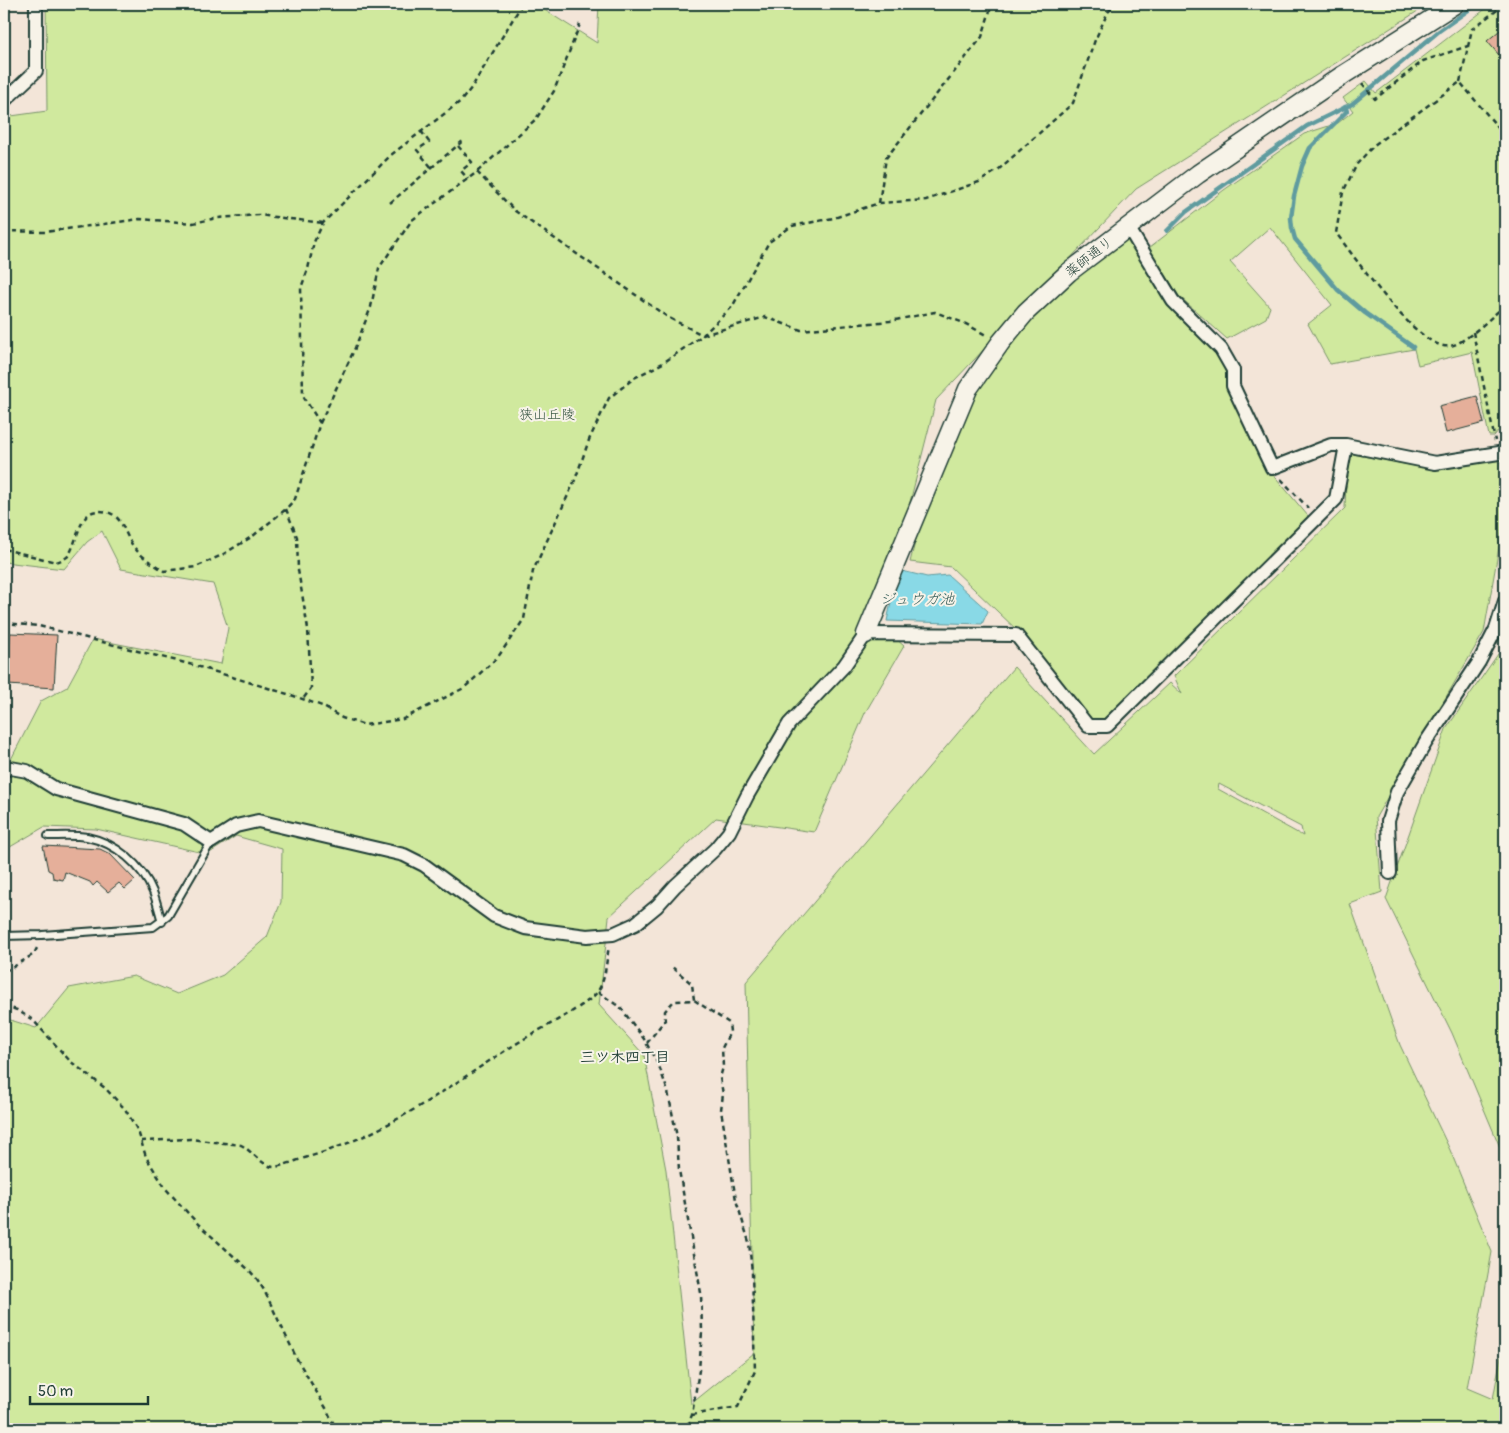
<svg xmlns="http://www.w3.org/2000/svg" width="1509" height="1433" font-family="Pangolin,'Klee One',sans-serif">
	<rect width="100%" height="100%" fill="#f3e5d8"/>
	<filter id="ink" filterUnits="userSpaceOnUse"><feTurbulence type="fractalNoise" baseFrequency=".02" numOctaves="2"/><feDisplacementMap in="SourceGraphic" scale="10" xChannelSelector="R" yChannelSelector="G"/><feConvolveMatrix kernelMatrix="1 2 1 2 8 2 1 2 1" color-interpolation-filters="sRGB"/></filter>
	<g filter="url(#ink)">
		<path fill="#d0e99e" stroke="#789369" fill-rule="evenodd" d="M46 4H535L597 43 599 4H1429L1136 189 936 400 879 624 904 646 865 713 814 832 716 818 609 917 599 1005 644 1055 666 1170 691 1404 754 1353 746 982 1014 667 1094 754 1170 683 1182 694 1174 676 1345 508 1347 453 1436 470 1505 458V513L1484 632 1376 817 1382 892 1350 904 1400 1045 1450 1150 1492 1252 1467 1388 1493 1399 1505 1335V1429H4V1018L36 1028 69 988 134 976 177 994 223 975 267 937 281 902 282 849 236 836 208 854 96 829 44 827 5 850 4 849V773L41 701 67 687 93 639 221 664 228 628 213 584 121 569 102 531 87 542 64 569 4 562V117L47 111ZM1219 784 1301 827 1303 836 1218 789Z
			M1492 4H1505V423L1494 436H1489L1472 352 1418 365 1414 349 1330 364 1308 324 1332 305 1270 227 1230 262 1270 307 1266 318 1227 339 1179 296 1149 248 1224 190 1304 134 1338 123 1353 111 1343 98 1366 81 1376 93Z
			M1122 223 1217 351 1261 460 1308 516 1105 721H1090L1020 633 951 567 910 562 931 480 972 396 1020 319Z
			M1505 644V1159L1452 1033 1386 899 1446 729Z"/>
		<path fill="#89d9e6" stroke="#5f9b9f" d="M898 570 927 577 948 575 988 611 982 624 887 621Z"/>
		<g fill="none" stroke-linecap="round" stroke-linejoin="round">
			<path stroke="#5f9b9f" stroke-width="4.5" d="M1345 107 1347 111 1310 148 1302 166 1294 196 1291 218 1292 228 1295 239 1338 290 1365 313 1413 347
				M1167 231 1186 212 1307 126 1352 104 1439 31 1477 4"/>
		</g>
		<path fill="#e5af9a" stroke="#1f3d34" d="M1505 26V62L1487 41Z
			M1477 396 1484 423 1446 433 1439 406Z
			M10 633 57 635 54 688 8 685Z
			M43 846 100 849 110 854 135 880 125 889 119 883 108 892 97 882 93 886 90 882 65 872 63 880 53 878 52 872 48 870Z"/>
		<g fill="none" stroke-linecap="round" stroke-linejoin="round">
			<g stroke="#1f3d34" stroke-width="10">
				<path id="lane" d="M48 836C61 836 75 835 87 837 116 843 142 865 153 892 157 902 159 912 162 922
					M4 936 42 935 153 927 168 916 211 842"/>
			</g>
			<g stroke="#1f3d34" stroke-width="16">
				<path id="street" d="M4 101 36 71V4
					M1128 227 1173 301 1221 349 1233 370V386L1272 468 1331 445H1346L1435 463 1505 452
					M4 770 11 768 27 771 56 789 184 824 211 842 236 826 258 821 404 855 424 865 494 916 525 928 587 936 613 934 635 924 657 906 675 886 715 849 729 832 747 796 789 724 844 666 866 634 1016 635 1088 726H1107L1336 499 1346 445
					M1390 873 1388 821 1397 792 1426 742 1479 662 1496 629 1505 601"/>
			</g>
			<g stroke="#1f3d34" stroke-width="21">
				<path id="secondary" d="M866 634 968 389 1001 342 1026 312 1069 272 1198 174 1343 75 1455 4"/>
			</g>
			<path stroke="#1f3d34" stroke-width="2.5" stroke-dasharray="5 4" stroke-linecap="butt" d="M1460 82 1472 29 1505 4
				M1362 83 1375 99 1423 61 1468 46
				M421 131 429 142 417 150 432 168
				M1505 136 1460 82 1374 145 1357 164 1343 192 1336 233C1355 257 1419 352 1450 346 1464 344 1494 315 1505 305
				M458 146 472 162 461 171 468 179
				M477 172 515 211 669 318 703 335 732 307 769 242 792 226 834 218 879 203 926 200 979 182 998 170 1073 103 1095 40 1108 12 1116 4
				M390 203 464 140
				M879 203 886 158 982 37 992 4
				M4 231 45 232 140 219 193 223 217 218 259 215 323 223
				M1473 332 1495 441
				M320 423 355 348 371 307 379 268 412 220 477 172 536 119 554 91 580 24
				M1281 479 1308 508
				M286 509 297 537 298 570 308 629 311 688 303 699
				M4 549 56 562C60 561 64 559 67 557 77 547 78 511 98 511 124 511 122 532 134 547 141 557 154 564 164 571L196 567 222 555 253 536 286 509 295 499 320 423 303 396 301 288 308 269 314 242 323 223 391 155 461 101 472 87 522 4
				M4 623 39 626 193 665 294 696 322 706 342 718 365 725 403 719 464 688 498 657 524 619 533 571 575 480 589 440 609 398 634 378 663 363 703 335 765 317 801 330 890 321 935 312 964 323 986 335
				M4 970 10 969 34 954 38 946
				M598 992 621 1008 644 1039 659 1066 668 1092 677 1137 679 1170 701 1293 702 1332 699 1370 692 1415 686 1429
				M4 1006 17 1010 33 1020 70 1061 105 1088 125 1109 138 1131 146 1157 166 1189 198 1224 249 1270 257 1279 264 1290 297 1359 326 1408 336 1429
				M647 1043 665 1020V1011L674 1001 694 1000 692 984 671 966
				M141 1141 190 1139 241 1145C251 1150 264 1168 275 1167 286 1165 297 1160 308 1157 392 1133 452 1083 524 1039 540 1029 589 1005 598 991 606 979 606 961 609 947
				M692 1415 738 1407 755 1371 752 1273 749 1242 736 1200 721 1110 723 1094 720 1078 723 1067 722 1048 730 1032 729 1023 694 1000"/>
			<use href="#lane" stroke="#f7f3e8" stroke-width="6"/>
			<use href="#street" stroke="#f7f3e8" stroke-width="12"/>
			<use href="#secondary" stroke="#f7f3e8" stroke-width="18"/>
		</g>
	</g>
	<g text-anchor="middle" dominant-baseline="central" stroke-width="4" stroke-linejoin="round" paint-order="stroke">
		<g font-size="14" fill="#1f3d34" stroke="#f7f3e8">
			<text transform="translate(1089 257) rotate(-38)">薬師通り</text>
		</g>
		<g font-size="14" fill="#3a5744" stroke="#f7f3e8">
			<text x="547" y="414">狭山丘陵</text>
		</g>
		<g font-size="15" font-style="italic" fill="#345c58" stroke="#f7f3e8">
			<text x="917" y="599">ジュウガ池</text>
		</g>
		<g font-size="15" font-weight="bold" fill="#1f3d34" stroke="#f7f3e8">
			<text x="625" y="1057">三ツ木四丁目</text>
		</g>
	</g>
	<rect width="1509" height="1433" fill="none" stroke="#f7f3e8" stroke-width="20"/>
	<rect x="10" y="10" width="1489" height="1413" fill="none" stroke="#1f3d34" stroke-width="2" filter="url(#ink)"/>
	<path d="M30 1396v8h118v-8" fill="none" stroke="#1f3d34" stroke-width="2.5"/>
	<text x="38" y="1396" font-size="15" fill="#1f3d34" stroke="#f7f3e8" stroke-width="4" paint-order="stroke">50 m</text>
</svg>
